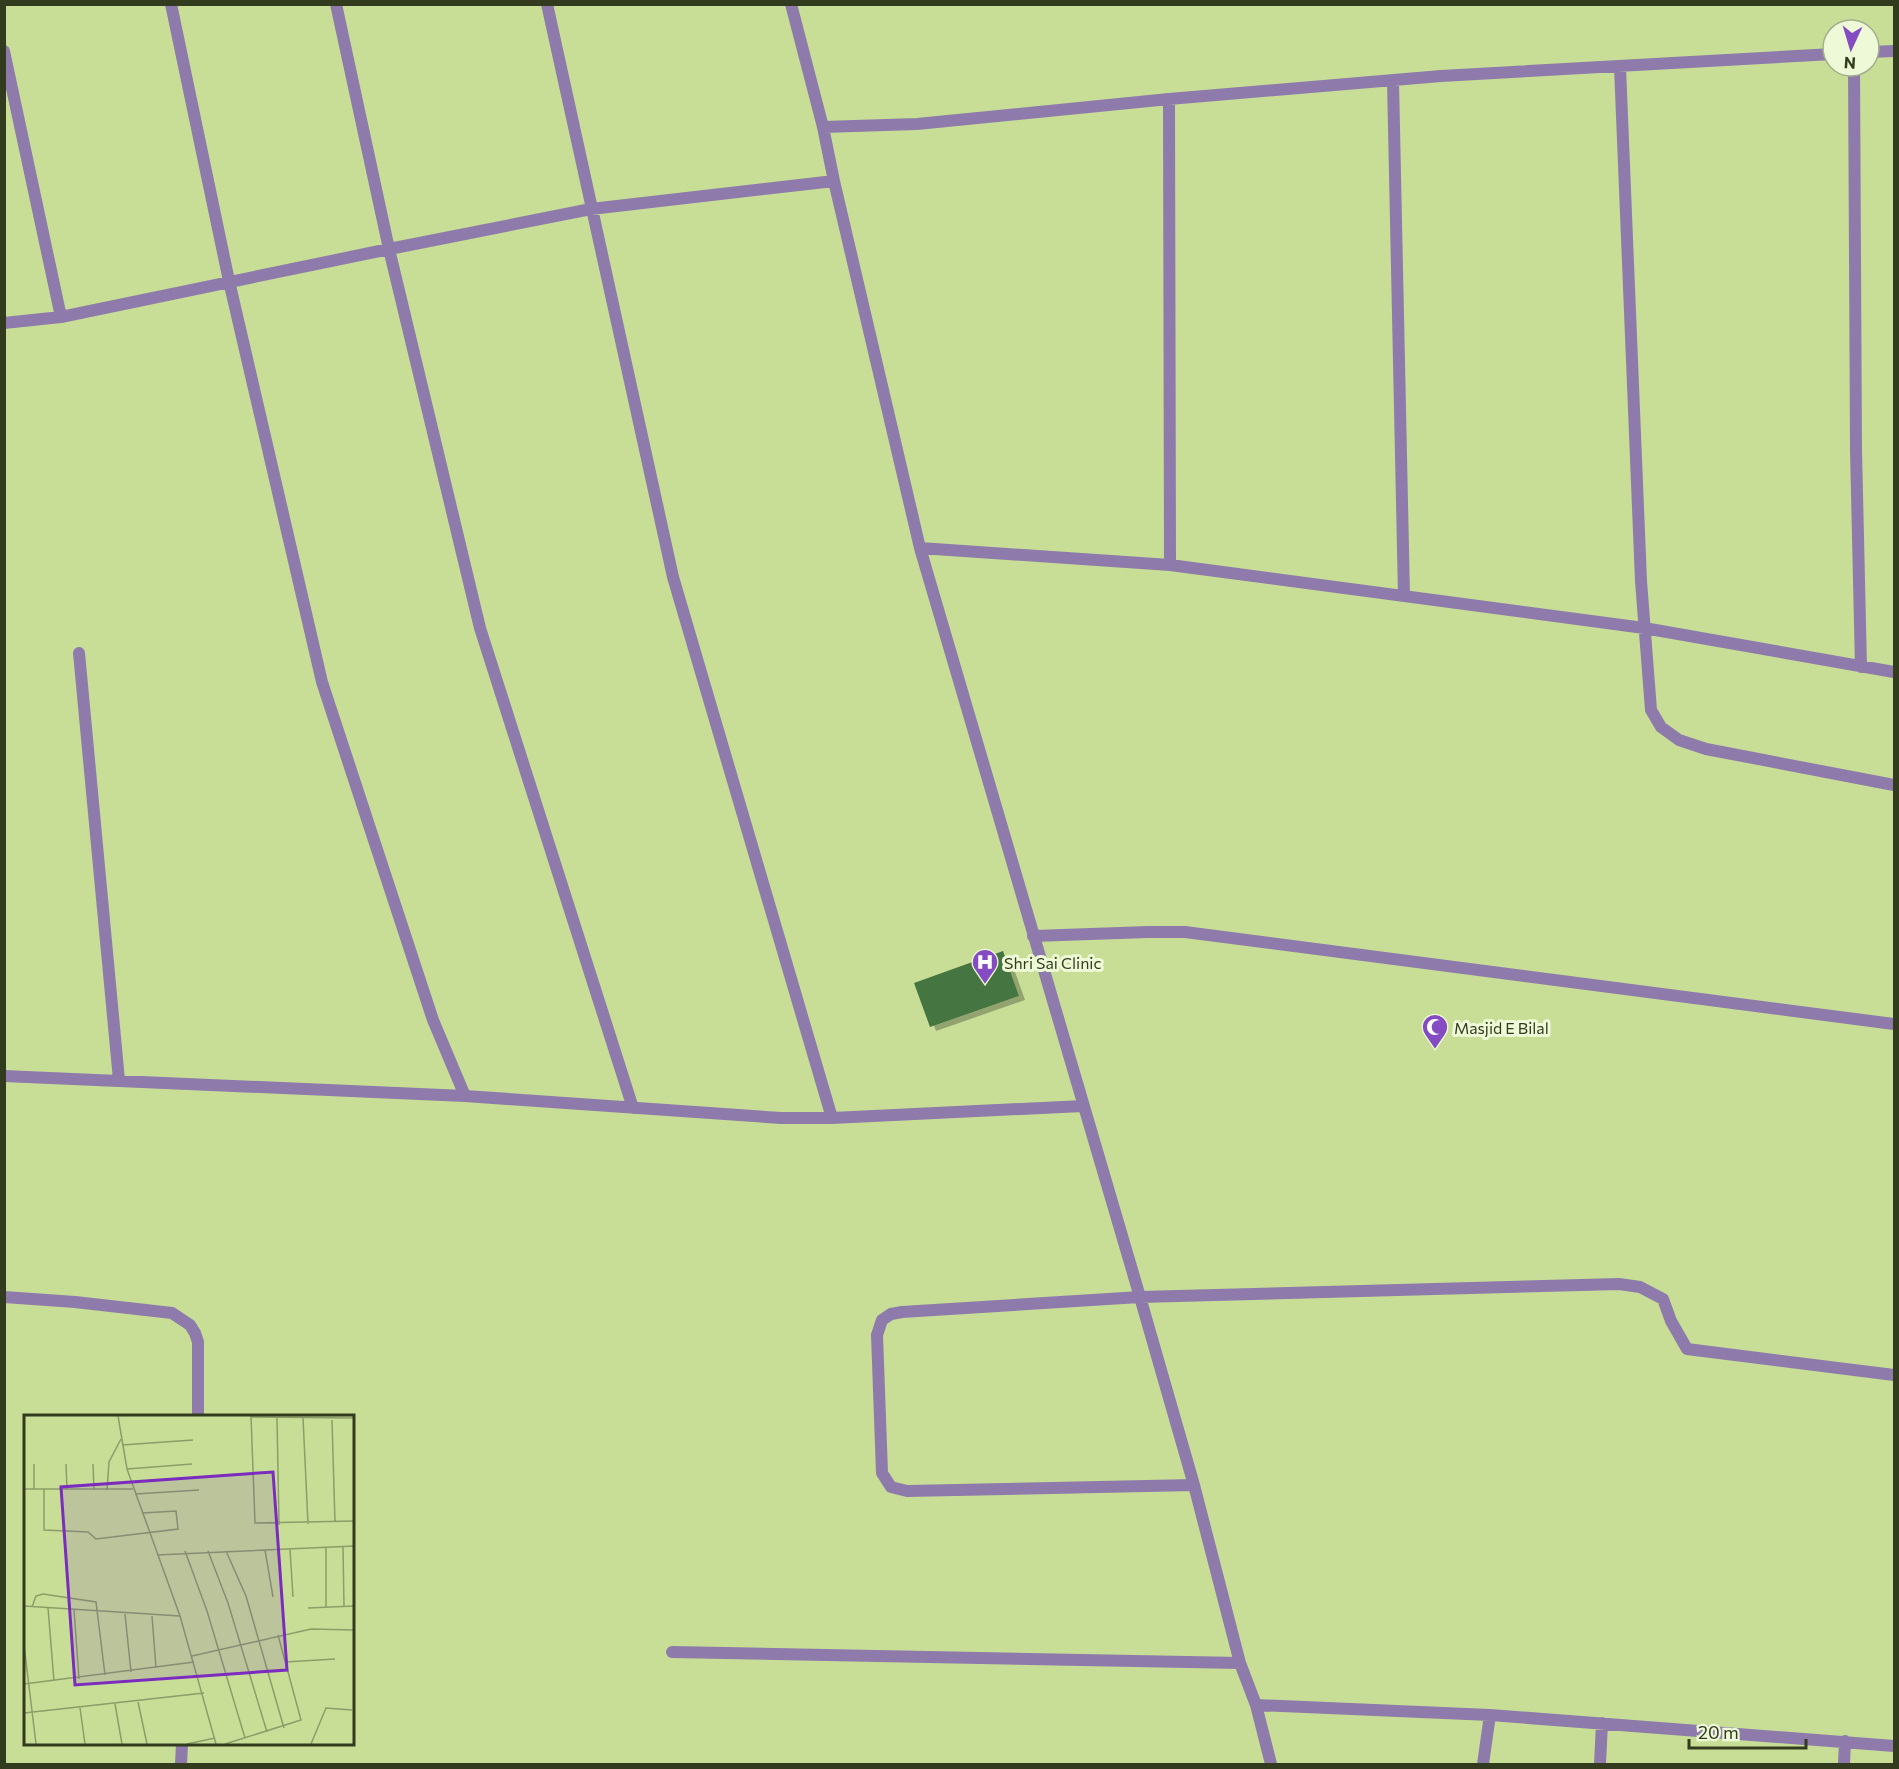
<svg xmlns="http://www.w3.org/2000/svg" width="1899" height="1769" font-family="Commissioner,sans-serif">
	<defs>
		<filter id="shadow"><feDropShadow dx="6" dy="4" stdDeviation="0" flood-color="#0004"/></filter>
	</defs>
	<rect width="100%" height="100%" fill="#c8de97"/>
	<path fill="#447440" filter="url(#shadow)" d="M1003 951 1019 996 930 1027 914 983Z"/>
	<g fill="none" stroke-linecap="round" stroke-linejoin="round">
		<path stroke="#8e7bac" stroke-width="12" d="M1033 936 1148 932H1185L1894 1024"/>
		<path stroke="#8e7bac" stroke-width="12" d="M171 4 229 281 322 682 433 1020 465 1096
			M336 4 389 249 480 628 633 1108
			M547 4 673 577 832 1118
			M791 4 823 127 834 181 920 548 1140 1297 1194 1485 1240 1663 1256 1705 1271 1764
			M4 51 61 317
			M1869 52 1894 51
			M1854 66 1856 450 1861 667
			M1620 67 1641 581 1651 710 1661 727 1679 740 1706 749 1894 785
			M1393 81 1404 596
			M1169 99 1170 565
			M823 127 917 124 1169 99 1441 76 1833 54
			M4 323 61 317 389 249 591 209 834 181
			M920 548 1170 565 1644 628 1894 672
			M79 653 119 1080
			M4 1076 465 1096 781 1118H832L1083 1106
			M4 1297 75 1302 172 1313 190 1325 195 1333 198 1342V1416
			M1194 1485 907 1491 891 1487 882 1473 877 1335 882 1320 891 1314 902 1312 1140 1297 1619 1284 1640 1287 1663 1299 1671 1321 1687 1349 1894 1375
			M672 1652 1240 1663
			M1256 1705 1490 1715 1894 1746
			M181 1764 182 1744
			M1483 1764 1490 1715
			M1600 1764 1602 1723
			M1844 1764 1845 1741"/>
	</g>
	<defs>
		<g id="hospital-pin" transform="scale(1.35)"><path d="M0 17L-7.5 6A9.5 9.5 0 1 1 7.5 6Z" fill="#844bc2" stroke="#eefad7"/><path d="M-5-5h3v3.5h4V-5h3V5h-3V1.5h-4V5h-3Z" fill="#fff"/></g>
		<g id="mosque-pin" transform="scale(1.35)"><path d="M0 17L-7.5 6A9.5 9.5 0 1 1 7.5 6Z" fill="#844bc2" stroke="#eefad7"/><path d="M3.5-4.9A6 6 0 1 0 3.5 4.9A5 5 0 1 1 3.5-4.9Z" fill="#fff"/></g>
	</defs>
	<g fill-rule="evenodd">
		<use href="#hospital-pin" x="985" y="962"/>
		<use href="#mosque-pin" x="1435" y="1027"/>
	</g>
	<g text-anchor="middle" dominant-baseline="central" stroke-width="6" stroke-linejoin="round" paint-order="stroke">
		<g font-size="16" fill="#333b1e" stroke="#eefad7" text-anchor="start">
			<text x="1004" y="962">Shri Sai Clinic</text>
			<text x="1454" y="1027">Masjid E Bilal</text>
		</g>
	</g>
	<g transform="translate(24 1415)">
		<rect width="330" height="330" fill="#c8de97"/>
		<path fill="none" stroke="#8c9d67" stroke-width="1.5" d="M94 1 103 54 156 201 192 329M227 1 231 108 330 106M227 2 330 3M253 3 255 110M279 3 284 109M308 5 311 107M98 30 169 25M10 49V74M42 49 43 75M69 49 70 75M103 54 168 49M0 74H109M20 74V115L64 117 72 124 154 114 152 96 118 98M83 75 85 47 97 24M111 79 175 75M319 132 320 191M302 133V192M266 134 269 182M241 135 249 182M161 136 183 196 221 323M184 136 204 188 243 317M202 136 222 181 260 313M133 140 330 131M0 191 156 201M8 192 12 181 19 179 72 187 81 260M24 193 30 266M284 193 330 191M50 195 55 264M101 199 107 257M128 201 132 253M0 230 12 329M168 241 287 214 330 215M261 247 311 244M0 269 170 247M114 287 123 329M91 289 98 329M330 290V313M56 293 61 329M0 298 180 278M163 329 191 323M201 329 277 305 254 220M287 329 302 293 328 295"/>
		<path fill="#7b2cbf" fill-opacity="0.15" stroke="#7b2cbf" stroke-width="3" d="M249 57 263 255 51 270 37 72Z"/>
		<rect width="330" height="330" fill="none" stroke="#333b1e" stroke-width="3"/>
	</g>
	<rect width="1899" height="1769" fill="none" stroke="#333b1e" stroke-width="12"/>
	<g transform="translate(1851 48) rotate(184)"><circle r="28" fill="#eefad7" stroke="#a3ae8d" stroke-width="1.5"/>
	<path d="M0-4.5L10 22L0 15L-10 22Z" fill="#844bc2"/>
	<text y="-9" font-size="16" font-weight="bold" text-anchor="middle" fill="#333b1e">N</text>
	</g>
	<path d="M1689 1739v9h117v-9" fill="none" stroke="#333b1e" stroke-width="3"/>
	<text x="1698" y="1739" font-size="18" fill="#333b1e" stroke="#eefad7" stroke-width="4.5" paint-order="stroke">20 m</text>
</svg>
